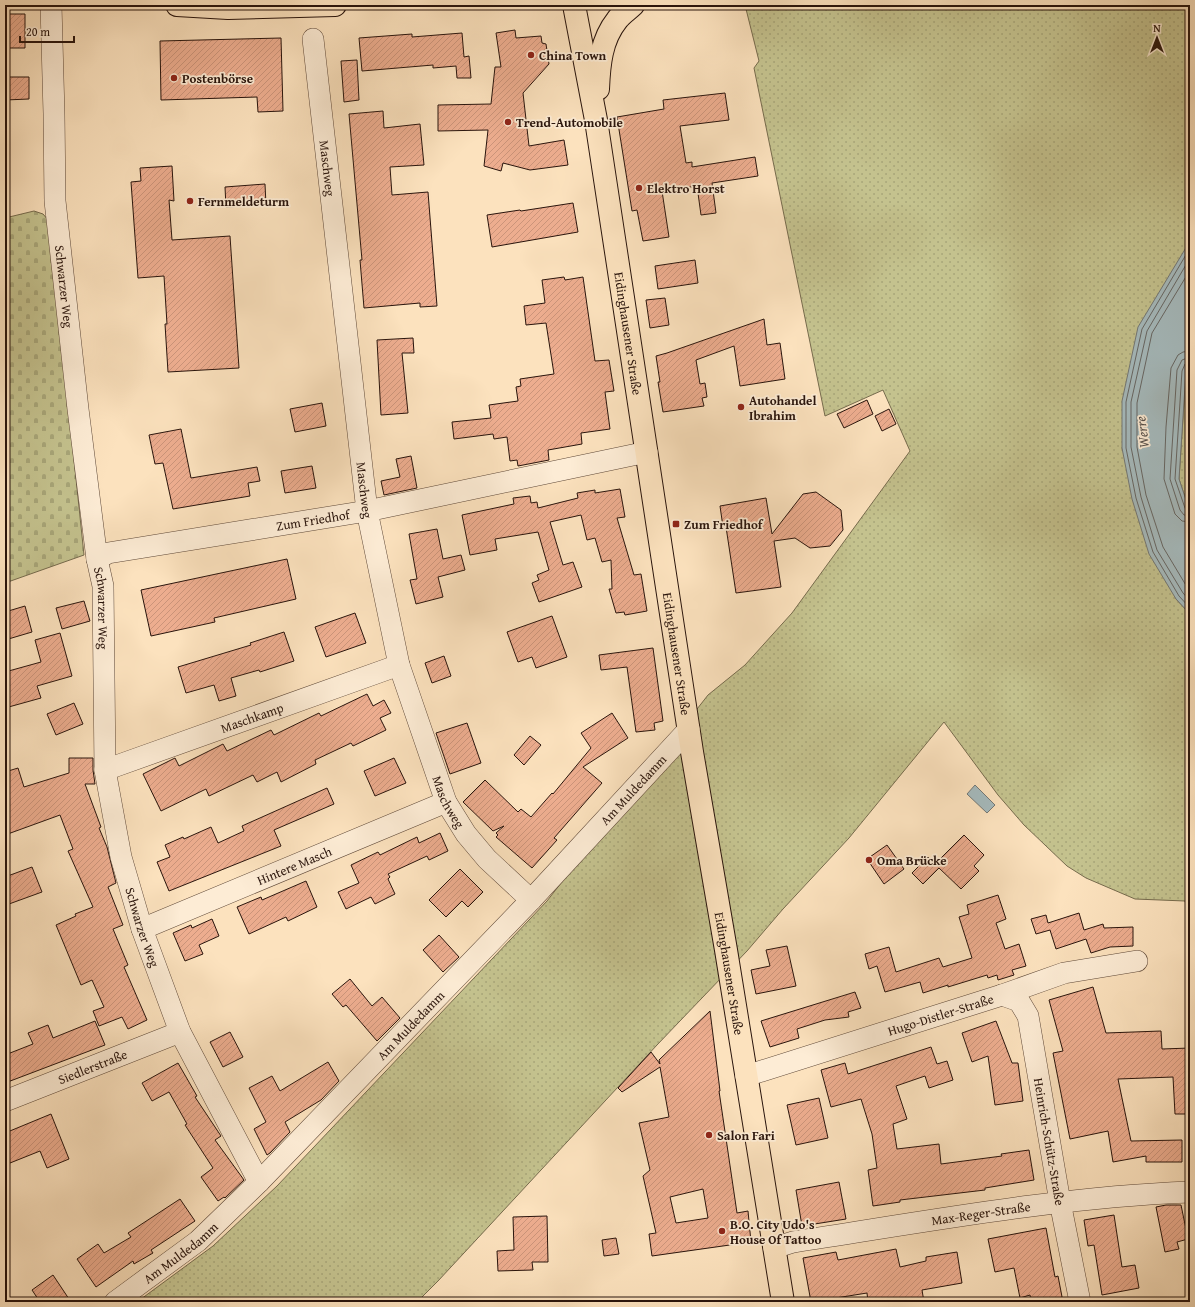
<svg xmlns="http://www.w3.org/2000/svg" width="1195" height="1307" font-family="'Gentium Book Plus',serif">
	<defs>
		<pattern id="grass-dots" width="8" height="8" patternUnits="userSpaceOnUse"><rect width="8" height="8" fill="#c4c28e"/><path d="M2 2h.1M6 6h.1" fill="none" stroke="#a8a679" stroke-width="1.8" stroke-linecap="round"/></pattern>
		<pattern id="cemetery-stones" width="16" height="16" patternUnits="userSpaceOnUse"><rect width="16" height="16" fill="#c4c28e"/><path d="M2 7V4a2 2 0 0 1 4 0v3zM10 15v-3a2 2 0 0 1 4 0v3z" fill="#a8a679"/></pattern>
		<pattern id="building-hatch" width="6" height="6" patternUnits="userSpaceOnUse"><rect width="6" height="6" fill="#edad8f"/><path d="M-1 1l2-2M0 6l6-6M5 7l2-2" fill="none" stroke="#cb947a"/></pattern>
	</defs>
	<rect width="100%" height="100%" fill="#fce2be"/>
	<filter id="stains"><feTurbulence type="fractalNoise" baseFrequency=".005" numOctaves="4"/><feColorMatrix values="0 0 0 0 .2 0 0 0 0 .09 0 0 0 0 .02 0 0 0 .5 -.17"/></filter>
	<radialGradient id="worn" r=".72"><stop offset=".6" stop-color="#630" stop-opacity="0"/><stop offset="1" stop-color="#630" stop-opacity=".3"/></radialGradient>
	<path fill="url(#grass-dots)" stroke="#766b4d" d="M745 5H1190V241L1122 448 1176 599 1190 614V919L1185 901 1135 899 1086 878 1067 866 1024 825 998 795 944 722 849 838 783 909 747 951 657 1045 438 1281 417 1302H137L213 1246 277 1186 547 901 708 695 745 665 792 613 910 451 883 390 825 416 754 68 759 61Z
		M1190 363V512L1179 479 1186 371Z"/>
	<path fill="url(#cemetery-stones)" stroke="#766b4d" d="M34 211 43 214 49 221 84 555 5 583V218Z"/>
	<path fill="#a5babd" stroke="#737876" d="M1190 241V363L1186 371 1179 479 1190 512V614L1176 599 1149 554 1132 499 1122 448V401L1138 327Z
		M975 785 995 805 987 813 967 794Z"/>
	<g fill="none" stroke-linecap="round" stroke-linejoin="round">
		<path stroke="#676764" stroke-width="1" d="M1190 248 1142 329 1126 402V448L1136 498 1153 552 1179 596 1190 608
			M1190 258 1147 331 1131 402V447L1141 497 1157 550 1183 593 1190 601
			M1190 270 1152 333 1137 403V447L1146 495 1163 547 1190 592
			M1190 351 1183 352 1178 355 1171 368 1166 427 1164 479 1175 514 1182 521 1190 522
			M1190 357 1182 360 1177 370 1170 479 1180 510 1184 515 1190 516
			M1190 362 1185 364 1182 371 1175 479 1185 508 1187 511H1190"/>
	</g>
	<path fill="url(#building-hatch)" stroke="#29140c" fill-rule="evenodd" d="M5 14H25V48H5Z
		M515 30 516 38 541 36 542 43 546 44 549 64 523 93 529 146 564 140 568 165 530 170 503 163 501 171 484 166 488 130 438 131V105L491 104 495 67H501L496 33Z
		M462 33 464 57 469 56 471 78H457L456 66 433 68V65L362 71 359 38 412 34V37Z
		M281 38 283 111 258 112 257 97 161 100 160 41Z
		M357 60 359 100 344 102 341 61Z
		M5 77H29V99L5 100Z
		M725 93 729 120 680 126 686 163 692 162V167L755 157 758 176 712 183 716 213 701 215 697 186 662 191 669 237 643 241 637 210 632 211 617 117 664 109 663 100Z
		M383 111 384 128 420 124 424 165 390 167 392 195 428 192 437 306 420 307V303L364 308 360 260H362L349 114Z
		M172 166 174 201 169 200 172 240 230 236 239 368 168 372 165 324H167L164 276 138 278 131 182 141 181 140 168Z
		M265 184 266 205 226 207 225 187Z
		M573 203 578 232 492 247 487 215 520 210 521 211Z
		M695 260 698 283 658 289 655 266Z
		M564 277 565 280 583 277 595 361 609 360 614 391 605 392 610 429 581 433 582 444 548 450 549 460 518 466 517 460 510 461 507 437 494 439 493 434 454 439 452 422 491 418 489 405 518 401 516 387 521 386 520 379 554 374 546 323 526 325 524 306 545 303 542 280Z
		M665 298 669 325 650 328 646 300Z
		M764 319 767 345 780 343 785 379 740 386 734 346 696 360 700 384 705 383 707 397 702 398 704 406 663 412 658 382H660L656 356 667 353Z
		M413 338 414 353H402L408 413 381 415 377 340Z
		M867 400 873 414 844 428 837 414Z
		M322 403 326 426 295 432 290 409Z
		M889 409 896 424 882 431 875 416Z
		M181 429 191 478 257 467 260 481 248 483 250 496 173 509 163 463 155 464 149 435Z
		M411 456 417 488 384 495 381 481 400 477 396 459Z
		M312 466 316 488 285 493 281 471Z
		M620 489 625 517 617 518 634 575 641 574 647 611 625 615 624 612 616 613 609 589H612L611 560 602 562 595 538 587 540 581 515 550 522 563 565 573 562 582 587 539 602 532 583 539 580 537 575 549 570 538 532 495 539 497 550 470 555 462 515 514 504 513 498 530 496 531 503 537 502 538 508 578 498 577 493 595 490V493Z
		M816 492 841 510 843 530 830 546 810 548 795 538 774 541 781 587 736 593 726 527H723L720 506 766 498 772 534 803 494Z
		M437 529 443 559 461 555 465 570 438 577 443 597 416 604 410 580 417 579 409 534Z
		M287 559 296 599 214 618 215 622 151 636 141 590Z
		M84 601 90 621 62 629 56 608Z
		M25 606 32 632 5 640V612Z
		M355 613 366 643 326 657 315 627Z
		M552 616 567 657 536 668 532 657 518 662 507 632Z
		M284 632 294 661 260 672 259 670 231 678 236 696 219 701 214 685 186 693 178 667 251 645 250 643Z
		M60 633 72 676 37 686 41 698 5 708V672L41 662 35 640Z
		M653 648 663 721 654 723 655 730 636 732 627 667 601 670 599 655Z
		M444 656 451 676 432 683 425 663Z
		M367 694 373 706 384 700 391 713 380 718 386 730 353 746 351 743 315 760 316 764 281 782 277 772 257 782 253 775 209 796 206 789 161 811 143 774 175 758 179 766 223 744 227 751 271 730 274 735 319 713 321 716Z
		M74 703 83 724 56 735 47 714Z
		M612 713 628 738 583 767 602 783 554 838 557 840 532 868 496 837 498 835 496 833 504 826 493 831 463 802 485 780 518 812 521 809 531 817 552 793 553 794 591 748 581 733Z
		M467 723 481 763 450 774 436 733Z
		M530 736 541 745 524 765 514 755Z
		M69 758H93V770L95 784H85L101 827 99 828 107 847 116 883 108 887 123 925 113 929 128 965 124 967 147 1020 128 1029 122 1017 99 1026 93 1011 104 1007 92 980 81 985 56 925 76 916 75 914 93 907 68 851 73 849 60 815 5 835V772L18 768 24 787 69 773Z
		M394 758 406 783 375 796 364 771Z
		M327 788 334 804 274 830 281 846 169 891 157 862 170 857 165 845 183 837 184 839 211 827 218 843 244 831 242 826Z
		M440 833 448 851 429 860 427 856 388 874 390 877 388 879 395 894 375 904 371 897 346 909 338 892 359 883 351 865 378 852 380 855 417 837 419 843Z
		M964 835 984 855 974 866 979 871 961 889 939 868 923 884 912 873 928 857 935 864Z
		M887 845 904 869 884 884 867 859Z
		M32 867 42 892 9 904 5 894V877Z
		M460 869 483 892 468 907 462 901 446 917 429 900Z
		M306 881 317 907 288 921 286 917 249 934 237 907 261 897 262 900Z
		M998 895 1006 919 996 923 1005 949 1019 944 1026 966 1012 970 1014 975 998 980 997 975 988 978 987 975 948 987V985L923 993 920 982 885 992 877 966 869 969 865 954 889 947 896 972 939 958 943 967 972 958 959 917 969 914 967 905Z
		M1079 913 1084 930 1103 924 1104 928 1133 927V946L1110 947 1091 953 1086 939 1056 949 1050 930 1036 934 1031 919 1046 915 1048 923Z
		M212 919 219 936 199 945 203 954 185 961 173 933 191 925 192 928Z
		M439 935 459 957 443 972 423 950Z
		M787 946 796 986 756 994 751 970 770 966 766 950Z
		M350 979 372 1006 382 997 400 1018 377 1041 346 1005 343 1007 332 994Z
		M1093 987 1106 1033 1161 1031 1162 1049 1190 1048V1114H1175L1173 1077 1118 1079 1131 1141 1182 1140V1162H1146V1156L1113 1162 1108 1131 1070 1139 1053 1053 1063 1051 1049 1000Z
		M855 992 861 1008 848 1012 849 1017 825 1020 797 1029 799 1038 770 1047 761 1021Z
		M710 1011 720 1091H719L737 1213 748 1211 751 1242 652 1256 649 1234 656 1233 643 1176 650 1170 639 1123 669 1117 660 1067 622 1092 618 1088 651 1052 660 1064 659 1060ZM703 1189 708 1218 676 1223 670 1197Z
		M95 1021 105 1045 5 1083V1055L33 1044 28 1033 48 1025 53 1038Z
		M996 1021 1012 1063H1018L1023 1101 995 1105 988 1056 972 1062 962 1033Z
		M230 1032 243 1057 223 1067 210 1042Z
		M931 1047 937 1064 947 1061 953 1080 929 1088 925 1076 896 1086 907 1119 893 1124 897 1149 939 1144 941 1164 1002 1156 1001 1154 1029 1150 1034 1180 985 1188V1190L900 1200V1202L873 1206 868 1170 877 1168 872 1134 861 1099 831 1107 821 1070 845 1063 848 1074Z
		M328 1062 339 1081 321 1100 285 1122 290 1132 270 1153 267 1155 254 1129 266 1122 249 1088 272 1076 280 1091Z
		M178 1063 197 1096 195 1097 221 1136 215 1140 244 1180 225 1198 224 1197 218 1201 201 1177 213 1168 185 1125 187 1124 169 1092 152 1101 142 1083Z
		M819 1098 828 1138 796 1145 787 1105Z
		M51 1114 69 1159 47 1168 40 1151 5 1165V1133Z
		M839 1182 846 1219 802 1226 796 1190Z
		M180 1199 195 1221 151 1250 153 1253 134 1264 133 1261 96 1287 77 1259 98 1244 104 1253 131 1237 128 1233Z
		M1166 1205H1181L1188 1239 1177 1242 1179 1249 1165 1252 1156 1207Z
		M1114 1215 1122 1267 1135 1265 1139 1288 1102 1295 1094 1245 1088 1246 1084 1220Z
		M547 1216 548 1262H532L533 1270 498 1271 497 1251 514 1250 513 1217Z
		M1046 1228 1055 1277 1058 1276 1063 1302H1031L1030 1295 1020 1298 1014 1268 995 1272 988 1239Z
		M616 1238 619 1254 604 1256 602 1240Z
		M896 1249 900 1267 926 1261V1257L957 1252 962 1283 922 1290 924 1302H868L867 1293 811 1302 803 1258 836 1252 838 1260Z
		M53 1275 71 1302H40L32 1290Z"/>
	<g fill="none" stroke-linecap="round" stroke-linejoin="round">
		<g stroke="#5e4838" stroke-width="22">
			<g id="minor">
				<path id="s1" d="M51 5 54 114 55 201 78 409 97 559 103 586 105 770 121 857 142 929 180 1032 259 1182"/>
				<path id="s2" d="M313 39 367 511 399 665 446 802 466 834 487 859 531 900"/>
				<path id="s3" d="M97 559 108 553 367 511 647 452"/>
				<path id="s4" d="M105 770 399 665"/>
				<path id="s5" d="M142 929 446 802"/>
				<path id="s6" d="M1002 995 1019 1001 1028 1016 1060 1202 1080 1302"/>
				<path id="s7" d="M746 1076 1002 995 1064 973 1137 961"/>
				<path id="s8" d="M5 1101 180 1032"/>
				<path id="s9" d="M774 1248 793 1242C925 1222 1057 1197 1190 1192"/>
				<path id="s10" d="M115 1302 198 1241 259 1182 531 900 689 729"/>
			</g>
		</g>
		<g stroke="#29140c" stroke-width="24">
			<g id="major">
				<path d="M177 5 228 8 335 5"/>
				<path id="s11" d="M574 5 596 120 692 752 726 950 783 1302"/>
				<path d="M598 89C599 65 601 40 617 20 621 14 628 10 633 5"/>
			</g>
		</g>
		<use href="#minor" stroke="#fdecd5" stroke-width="21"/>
		<use href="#major" stroke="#fce2be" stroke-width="22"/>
	</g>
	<g fill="#8f2418" stroke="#fdecd5" stroke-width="1.5">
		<circle cx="531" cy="55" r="4"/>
		<circle cx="174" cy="78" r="4"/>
		<circle cx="508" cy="122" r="4"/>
		<circle cx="639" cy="188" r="4"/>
		<circle cx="190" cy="201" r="4"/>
		<circle cx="741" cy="407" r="4"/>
		<rect x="672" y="520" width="8" height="8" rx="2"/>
		<circle cx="869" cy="860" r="4"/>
		<circle cx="709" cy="1135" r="4"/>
		<circle cx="722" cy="1231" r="4"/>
	</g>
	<g text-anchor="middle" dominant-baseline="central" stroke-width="3.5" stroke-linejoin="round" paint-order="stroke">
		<g font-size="13" font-weight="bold" fill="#29140c" stroke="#fdecd5" text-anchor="start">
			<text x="539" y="55">China Town</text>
			<text x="182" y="78">Postenbörse</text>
			<text x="516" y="122">Trend-Automobile</text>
			<text x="647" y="188">Elektro Horst</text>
			<text x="198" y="201">Fernmeldeturm</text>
			<text x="749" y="400">Autohandel<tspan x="749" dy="15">Ibrahim</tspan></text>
			<text x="684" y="524">Zum Friedhof</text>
			<text x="877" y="860">Oma Brücke</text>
			<text x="717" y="1135">Salon Fari</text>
			<text x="730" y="1224">B.O. City Udo's<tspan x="730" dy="15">House Of Tattoo</tspan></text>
		</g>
		<g font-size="13" fill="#29140c" stroke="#fdecd5">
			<text stroke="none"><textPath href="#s2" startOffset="130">Maschweg</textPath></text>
			<text stroke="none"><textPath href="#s1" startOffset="282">Schwarzer Weg</textPath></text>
			<text stroke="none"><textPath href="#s11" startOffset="333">Eidinghausener Straße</textPath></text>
			<text stroke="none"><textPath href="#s2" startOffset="454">Maschweg</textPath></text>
			<text stroke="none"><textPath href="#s3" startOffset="220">Zum Friedhof</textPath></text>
			<text stroke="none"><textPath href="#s1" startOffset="606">Schwarzer Weg</textPath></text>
			<text stroke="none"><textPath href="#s11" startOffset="657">Eidinghausener Straße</textPath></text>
			<text stroke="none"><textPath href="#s4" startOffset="156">Maschkamp</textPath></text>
			<text stroke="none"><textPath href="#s10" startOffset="730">Am Muldedamm</textPath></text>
			<text stroke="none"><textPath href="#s2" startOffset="778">Maschweg</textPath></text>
			<text stroke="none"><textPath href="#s5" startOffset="165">Hintere Masch</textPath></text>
			<text stroke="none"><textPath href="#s1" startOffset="930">Schwarzer Weg</textPath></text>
			<text stroke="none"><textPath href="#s11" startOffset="981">Eidinghausener Straße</textPath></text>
			<text stroke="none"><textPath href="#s7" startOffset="204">Hugo-Distler-Straße</textPath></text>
			<text stroke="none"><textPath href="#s10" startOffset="406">Am Muldedamm</textPath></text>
			<text stroke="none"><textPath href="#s8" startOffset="94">Siedlerstraße</textPath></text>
			<text stroke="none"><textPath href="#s6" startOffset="163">Heinrich-Schütz-Straße</textPath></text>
			<text stroke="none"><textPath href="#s9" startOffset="210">Max-Reger-Straße</textPath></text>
			<text stroke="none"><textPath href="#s10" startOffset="82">Am Muldedamm</textPath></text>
		</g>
		<g font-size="14" font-style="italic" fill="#544e4a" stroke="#fdecd5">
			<text transform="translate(1142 432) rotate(-97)">Werre</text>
		</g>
	</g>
	<rect width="1195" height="1307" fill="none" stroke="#fce2be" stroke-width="20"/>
	<rect x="6" y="6" width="1183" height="1295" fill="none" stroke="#29140c" stroke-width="2"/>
	<rect x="10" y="10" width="1175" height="1287" fill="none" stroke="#29140c"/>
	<g transform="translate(1157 38)" stroke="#fdecd5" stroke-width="3" paint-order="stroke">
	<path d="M0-3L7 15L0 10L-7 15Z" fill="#29140c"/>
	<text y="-6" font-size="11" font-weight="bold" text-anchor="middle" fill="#29140c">N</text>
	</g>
	<path d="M20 36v6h54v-6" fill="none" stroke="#29140c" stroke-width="2"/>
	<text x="26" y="36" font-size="12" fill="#29140c" stroke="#fdecd5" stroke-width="3" paint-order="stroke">20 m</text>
	<rect width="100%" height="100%" filter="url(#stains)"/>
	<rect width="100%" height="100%" fill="url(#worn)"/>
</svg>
